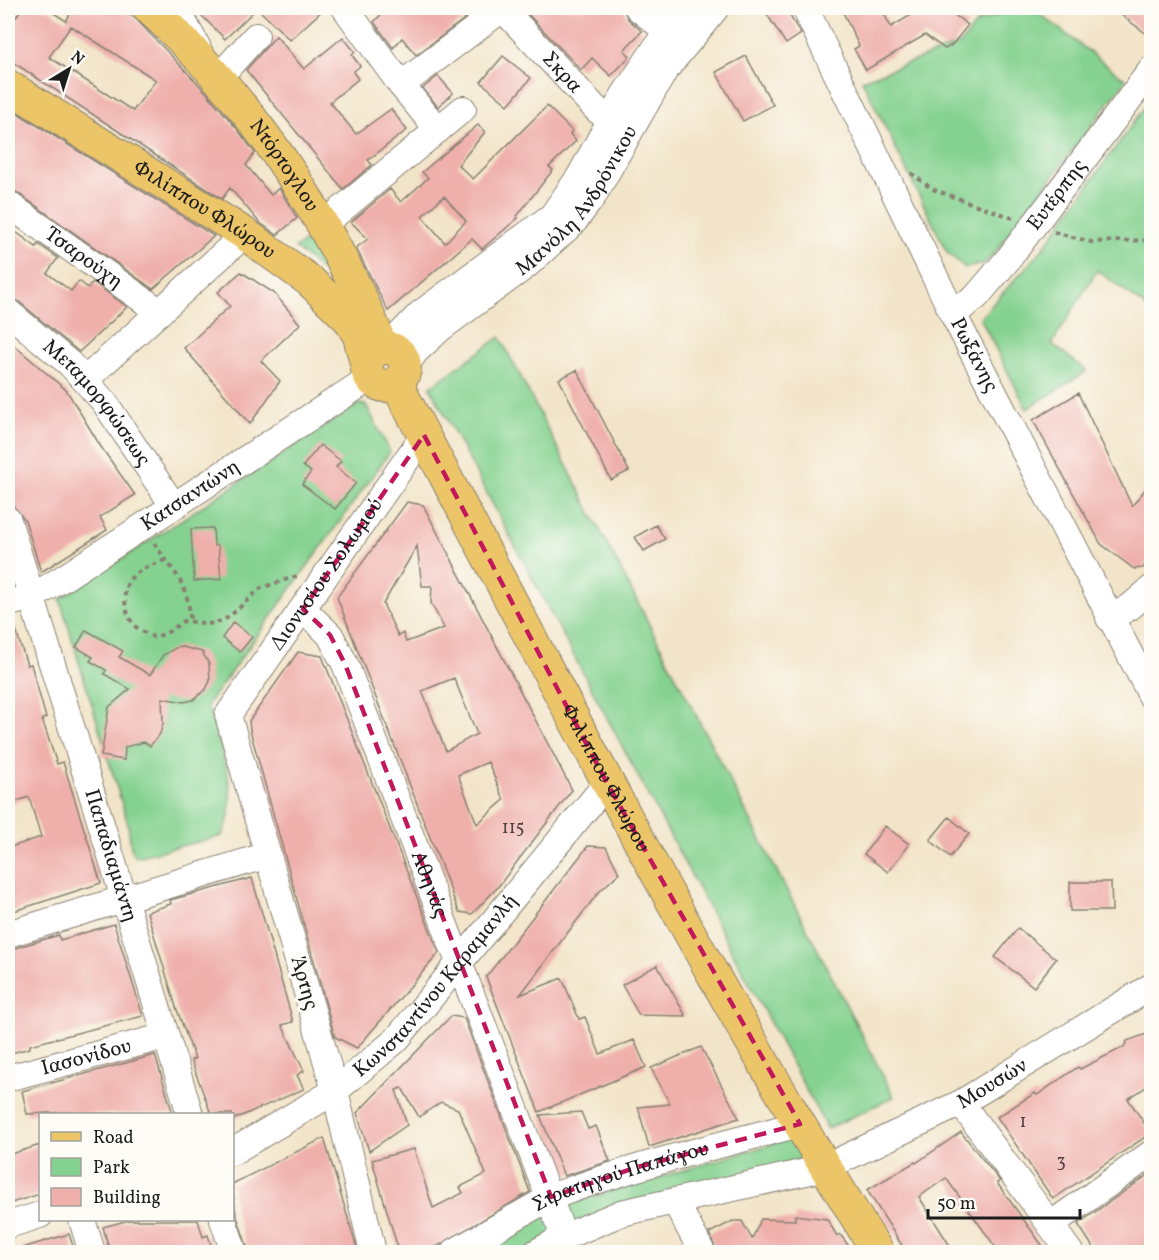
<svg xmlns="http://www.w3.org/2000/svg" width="1159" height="1260" font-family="Vollkorn,serif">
	<rect width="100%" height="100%" fill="#fdfcf7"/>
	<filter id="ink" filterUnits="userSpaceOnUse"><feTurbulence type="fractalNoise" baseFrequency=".0167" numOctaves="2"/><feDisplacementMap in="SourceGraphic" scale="12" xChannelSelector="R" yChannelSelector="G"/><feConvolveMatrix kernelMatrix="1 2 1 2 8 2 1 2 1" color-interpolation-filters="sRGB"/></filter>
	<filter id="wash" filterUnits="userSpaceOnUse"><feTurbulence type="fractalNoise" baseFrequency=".008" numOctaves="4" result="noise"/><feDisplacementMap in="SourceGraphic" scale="24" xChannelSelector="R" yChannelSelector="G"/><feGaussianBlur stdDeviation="1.35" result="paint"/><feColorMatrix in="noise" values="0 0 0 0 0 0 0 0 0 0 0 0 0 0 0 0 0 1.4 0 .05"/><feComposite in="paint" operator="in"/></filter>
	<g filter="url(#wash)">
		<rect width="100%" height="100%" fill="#f2e4c8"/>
		<path fill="#85d290" stroke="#507756" stroke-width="1.5" d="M1020 8H1032L1126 80 993 255 983 264 965 268 947 252 862 80 960 44 978 22Z
			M1151 98V311L1097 270 1052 344 1087 371 1027 409 980 318 1041 251Z
			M319 232 353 297 295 248Z
			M500 337 894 1097 827 1129 430 387Z
			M359 404 366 405 390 452 207 705C219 745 243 796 222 836L136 857 131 848 128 824 60 599Z
			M793 1138 803 1159 676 1193 568 1227 524 1252H472L558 1207Z"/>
		<g id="blocks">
			<path fill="#efafab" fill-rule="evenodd" d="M22 8H46L66 21 74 8H118L135 18 206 92 238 130 255 153 246 165 271 195 279 188 297 218 277 235 259 222 230 188 222 199 8 59V29ZM71 26 156 80 133 111 49 57Z
				M194 8H325L290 40 257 8 225 39Z
				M387 8H479L416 55 402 38 393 48 374 22Z
				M522 8H623L628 19 642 31 624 50 630 56 611 76 592 58 581 70Z
				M763 8H785L801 34 786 44Z
				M841 8H881L891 27 923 8H945L968 25 952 45 945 49 925 35 866 70 854 49 859 46Z
				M1112 8H1152V38Z
				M276 36 304 69 343 37 355 52 352 55 360 66 353 72 358 79 330 102 356 134 391 109 407 130 368 160 372 165 343 189 246 70Z
				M503 56 531 78 508 105 481 82Z
				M746 56 773 105 743 121 716 72Z
				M438 76 453 93 438 107 423 88Z
				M547 106 572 131 570 134 576 141 549 167 553 170 517 216 518 218 482 249 472 239 388 311 356 248 368 239 351 222 390 189 401 202 428 178 422 172 478 125 485 132 458 165 473 179ZM444 196 466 221 445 243 422 216Z
				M8 107 214 236 153 289 8 186Z
				M8 226 36 247 38 244 58 258 47 273 71 291 79 281 88 288 93 282 127 307 79 352 18 301 8 297Z
				M241 272 274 293 300 324 261 361 280 381 250 424 184 348 230 306 218 292Z
				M8 340 67 391 101 447 135 495 100 517 107 530 41 572 25 520 14 507 8 485Z
				M577 370 629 471 611 480 559 379Z
				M1078 393 1132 506 1152 481 1151 555 1143 568 1134 569 1101 544 1033 420Z
				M320 445 341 461 336 467 356 483 335 509 302 484 311 472 303 466Z
				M407 502 423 505 572 790 497 888 472 914 459 912 337 597ZM417 546 422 586H432L431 603 444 628 406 642 403 633 398 636 383 604ZM454 678 477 734 446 751 422 691ZM488 762 504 800 477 824 458 775Z
				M656 525 665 539 644 551 635 537Z
				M213 528 214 546 218 545 221 579 194 581 191 529Z
				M8 618H12L27 665 31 664 46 718 42 719 57 764 63 762 101 883 8 913V848L41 837 29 797 8 804Z
				M233 622 252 637 240 652 222 638Z
				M86 630 123 651 119 657 150 675 163 655 179 646 202 652 209 664 210 681 206 689 193 700 184 702 162 698 163 724 160 734 150 746 144 742 125 747 124 760 101 756 109 707 130 689 104 674 106 670 90 661 93 657 76 647Z
				M298 652 322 656 439 953 357 1048 335 1037 250 730 249 721Z
				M949 817 969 834 950 857 930 840Z
				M885 826 909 844 888 872 864 854Z
				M588 846 606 847 619 873 598 893 520 995 562 978 579 1019 585 1017 600 1054 634 1040 646 1067 539 1112 486 977Z
				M252 878 293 1022 282 1025 304 1071 297 1075 304 1089 232 1120V1114H211L191 1060 195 1059 176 1007 147 912 171 904 170 900Z
				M1070 882H1111L1112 911H1070Z
				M114 924 143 1016 30 1045V1048L8 1054V950L59 935 60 940Z
				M1018 928 1056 959 1034 987 995 957Z
				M657 965 675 997 686 1016 639 1015 622 985Z
				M451 1016 464 1018 530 1192 428 1252H399L372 1160 414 1149 433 1208 463 1193 460 1187 486 1174 458 1109 441 1102 419 1117 402 1088 396 1090 407 1125 369 1151 357 1113Z
				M1152 1032V1083L1128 1099 1151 1133 1053 1199 997 1117 1035 1093 1037 1095 1078 1067 1080 1069 1124 1047 1127 1041Z
				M701 1047 739 1118 649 1147 638 1107 670 1104 651 1068Z
				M155 1055 173 1114H72L71 1112 27 1114 22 1091Z
				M581 1112 588 1129 596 1126 610 1161 564 1176 540 1115Z
				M961 1132 1000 1181 997 1183 1047 1252H999L946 1178 919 1197 954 1252H906L867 1190 915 1162 916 1163Z
				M324 1138 358 1252H249L236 1214 232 1184Z
				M40 1145V1194L8 1204V1155Z
				M1152 1172V1252H1096L1078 1224Z
				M795 1215 827 1219 837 1236 840 1234 853 1252H717L709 1233 733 1221H742L752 1239 761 1219 795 1220Z
				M129 1220H198L203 1237 208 1235 213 1252H110L103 1227Z
				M69 1234 75 1252H23L22 1248Z"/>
		</g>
	</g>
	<g filter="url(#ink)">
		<use href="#blocks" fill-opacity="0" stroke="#878072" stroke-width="1.5"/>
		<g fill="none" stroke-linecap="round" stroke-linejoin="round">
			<g stroke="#878072" stroke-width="28">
				<g id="minor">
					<path d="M176 8 198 48"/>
					<path d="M345 8 401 85 438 130"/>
					<path id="s1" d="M502 8 596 109 623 129"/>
					<path d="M638 8 667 31"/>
					<path id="s2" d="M805 8 953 314 1152 697"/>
					<path d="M219 77 256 36"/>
					<path d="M401 85 503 8"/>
					<path id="s3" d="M8 204 160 312"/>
					<path d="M324 224 463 109"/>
					<path id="s4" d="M8 312 70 364 105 403 173 505"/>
					<path id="s5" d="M953 314 976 297 1009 258 1152 69"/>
					<path d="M387 348 420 314 552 216 580 176 624 95 667 31 687 8"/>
					<path id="s6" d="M405 367 415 352 441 328 527 265 573 223 592 198 665 70 716 8"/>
					<path d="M85 380 245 234"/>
					<path id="s7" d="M8 520 190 1114"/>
					<path id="s8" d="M8 603 30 598 62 579 370 378"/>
					<path id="s9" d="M303 609 330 635 345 664 564 1237"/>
					<path d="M1109 618 1130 607 1152 588"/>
					<path d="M8 934 268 855"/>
					<path id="s10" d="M8 1078 166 1036"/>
					<path d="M961 1103 1070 1252"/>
					<path id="s11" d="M232 1152 335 1091 396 1040 607 783"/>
					<path d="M675 1201 702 1252"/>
					<path d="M82 1220 92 1252"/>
					<path d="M223 1220 234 1252"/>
					<path d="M8 1225 40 1215"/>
					<path d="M1050 1225 1152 1153"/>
					<path id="s12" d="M373 1252 335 1091 228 715 424 435"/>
					<path id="s13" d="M454 1252 551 1197C632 1166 716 1146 800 1124"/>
					<path id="s14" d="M537 1252 564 1237 621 1213 824 1168 961 1103 1152 986"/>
				</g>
			</g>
			<g stroke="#878072" stroke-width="34">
				<g id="major">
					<path id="s15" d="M149 8C250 100 325 211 378 337"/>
					<path id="s16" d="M8 86 245 234 310 281 349 319 359 336 367 367"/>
					<circle cx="386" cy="367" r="19"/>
					<path id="s17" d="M396 383C552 676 701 972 878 1252"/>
				</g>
			</g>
			<path stroke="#878072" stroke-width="4" stroke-dasharray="4.5 4.5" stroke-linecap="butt" d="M911 173 932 189 1013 218
				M1054 232 1091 242 1152 240
				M154 543C173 572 190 584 190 622
				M165 560C154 564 140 569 131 578 120 590 125 616 136 627 140 631 148 634 153 637L165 634 184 621 214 624 229 617 261 588 297 576"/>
			<use href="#minor" stroke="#fff" stroke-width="26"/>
			<use href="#major" stroke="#edc569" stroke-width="32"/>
		</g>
	</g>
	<path fill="none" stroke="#c2185b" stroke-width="4.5" stroke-dasharray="12 8" stroke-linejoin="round" d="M424 435 607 783 800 1124 634 1168 551 1197 345 664 330 635 303 609Z"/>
	<g text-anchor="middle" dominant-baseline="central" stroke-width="6" stroke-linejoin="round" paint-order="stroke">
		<g font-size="18" fill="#514140">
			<text x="513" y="828">115</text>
			<text x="1023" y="1122">1</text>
			<text x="1061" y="1162">3</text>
		</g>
		<g font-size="21" fill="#1c1c1c" stroke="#fdfcf7">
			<text stroke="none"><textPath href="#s1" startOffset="88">Σκρα</textPath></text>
			<text stroke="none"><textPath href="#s15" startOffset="208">Ντόρτογλου</textPath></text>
			<text stroke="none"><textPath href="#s5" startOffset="159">Ευτέρπης</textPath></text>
			<text stroke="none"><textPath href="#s6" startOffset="242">Μανόλη Ανδρόνικου</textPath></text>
			<text stroke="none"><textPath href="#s16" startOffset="232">Φιλίππου Φλώρου</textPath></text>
			<text stroke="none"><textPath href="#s3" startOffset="93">Τσαρούχη</textPath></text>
			<text stroke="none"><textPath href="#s2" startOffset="386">Ρωξάνης</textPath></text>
			<text stroke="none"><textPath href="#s4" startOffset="128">Μεταμορφώσεως</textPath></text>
			<text stroke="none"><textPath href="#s8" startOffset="213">Κατσαντώνη</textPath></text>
			<text stroke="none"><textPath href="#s12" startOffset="728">Διονυσίου Σολωμού</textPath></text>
			<text stroke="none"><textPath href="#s17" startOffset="447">Φιλίππου Φλώρου</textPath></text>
			<text stroke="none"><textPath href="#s7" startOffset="351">Παπαδιαμάντη</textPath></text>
			<text stroke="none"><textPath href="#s9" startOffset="306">Αθηνάς</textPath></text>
			<text transform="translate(304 983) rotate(74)">Άρτης</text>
			<text stroke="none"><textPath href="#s11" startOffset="266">Κωνσταντίνου Καραμανλή</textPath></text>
			<text stroke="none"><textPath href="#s10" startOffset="81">Ιασoνίδου</textPath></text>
			<text stroke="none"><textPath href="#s14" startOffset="489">Μουσών</textPath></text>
			<text stroke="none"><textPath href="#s13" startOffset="184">Στρατηγού Παπάγου</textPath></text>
		</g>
	</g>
	<rect width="1159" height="1260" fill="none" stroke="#fdfcf7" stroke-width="30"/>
	<rect x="39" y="1113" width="195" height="108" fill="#fdfcf7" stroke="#a3a29f" stroke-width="1.5"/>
	<rect x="51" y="1132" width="30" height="9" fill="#edc569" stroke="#a3a29f" stroke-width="1.5"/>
	<text x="93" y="1143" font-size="18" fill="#1c1c1c">Road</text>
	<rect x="51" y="1158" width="30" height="18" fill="#85d290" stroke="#a3a29f" stroke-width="1.5"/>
	<text x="93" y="1173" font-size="18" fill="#1c1c1c">Park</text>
	<rect x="51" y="1188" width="30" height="18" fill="#efafab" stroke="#a3a29f" stroke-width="1.5"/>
	<text x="93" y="1203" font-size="18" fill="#1c1c1c">Building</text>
	<g transform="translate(69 69) rotate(38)" stroke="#fdfcf7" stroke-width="4.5" paint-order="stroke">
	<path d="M0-4.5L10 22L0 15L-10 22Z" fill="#1c1c1c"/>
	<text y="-9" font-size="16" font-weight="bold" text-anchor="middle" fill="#1c1c1c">N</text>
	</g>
	<path d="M928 1209v9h152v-9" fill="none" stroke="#1c1c1c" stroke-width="3"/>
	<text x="937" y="1209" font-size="18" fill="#1c1c1c" stroke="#fdfcf7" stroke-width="4.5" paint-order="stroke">50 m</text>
</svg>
